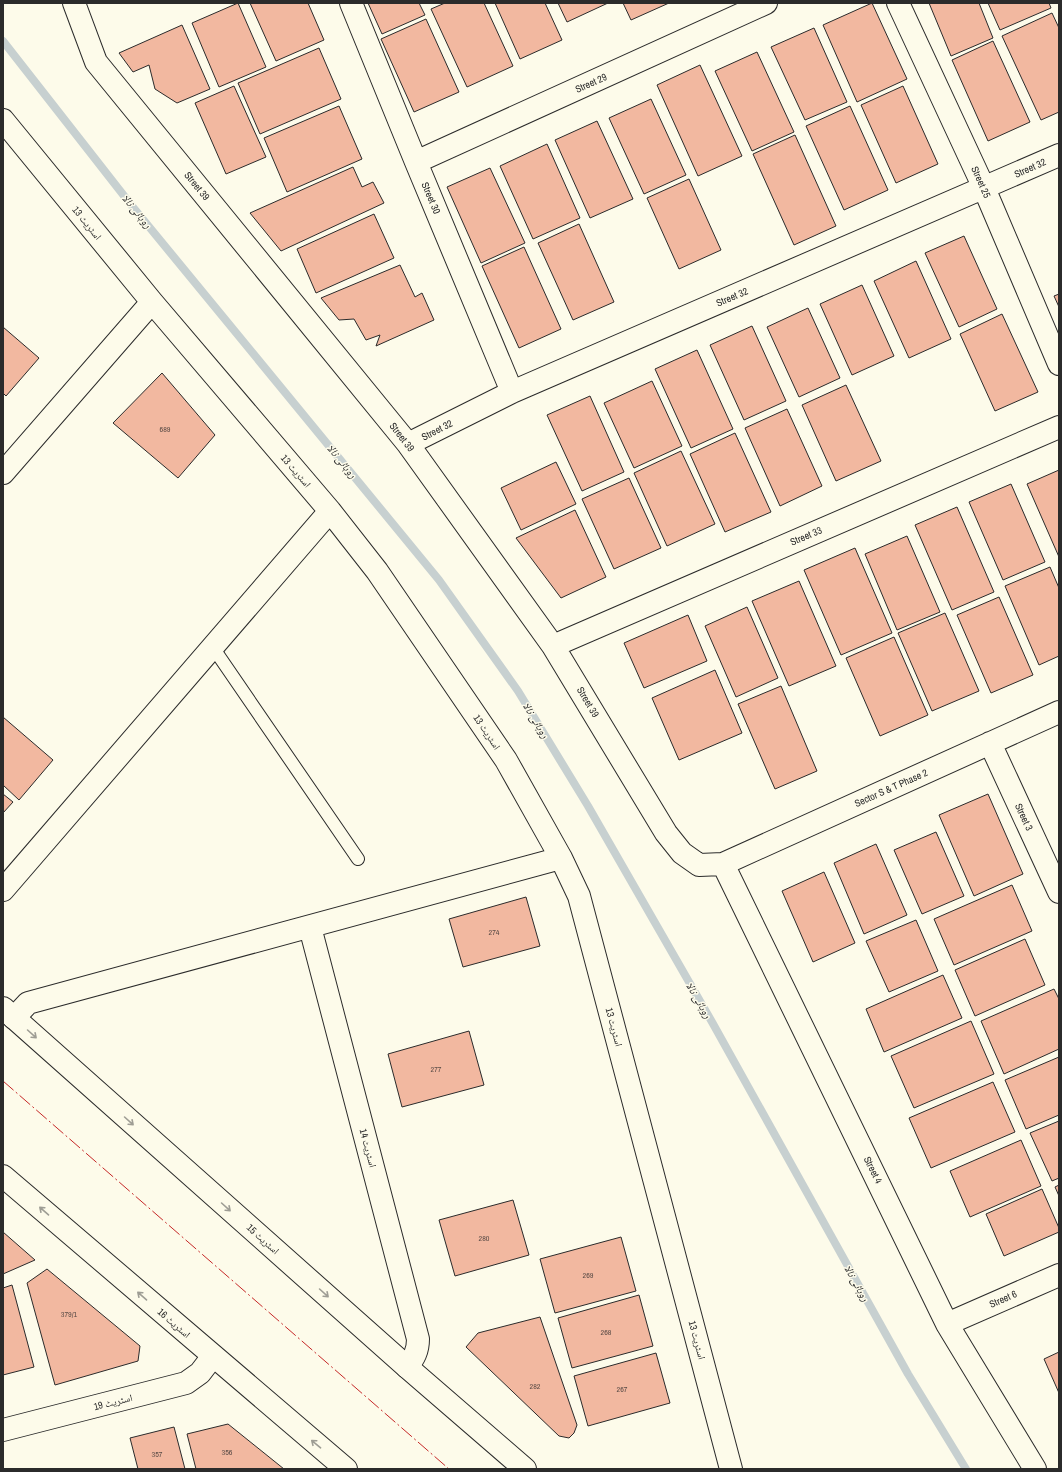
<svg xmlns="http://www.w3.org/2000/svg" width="1062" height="1472" font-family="'Archivo Narrow','Noto Naskh Arabic',sans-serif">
	<rect width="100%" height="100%" fill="#fdfbea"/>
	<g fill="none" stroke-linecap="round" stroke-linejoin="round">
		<path stroke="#c7d0d0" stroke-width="8" d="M3 41 132 206 439 580 518 691 588 806 712 1022 908 1374 966 1469"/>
	</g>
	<path fill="#f2b8a0" stroke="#2b2b2b" d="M238 3 266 67 219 87 192 23Z
		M250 3H308L324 40 276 61Z
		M368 3H419L425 15 382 34Z
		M445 3H484L513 66 467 87 431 9Z
		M495 3H545L562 40 520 59Z
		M558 3H608L567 22Z
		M623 3H669L631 20Z
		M872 3 907 79 857 102 823 25Z
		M929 3H979L993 38 951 56Z
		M988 3H1049L1051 8 1000 30Z
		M1052 13 1059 28V112L1041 120 1002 36Z
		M426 19 459 92 414 112 381 39Z
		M182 25 210 89 177 103 155 89 149 65 133 72 119 53Z
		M814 28 847 102 805 120 771 47Z
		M993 41 1030 122 988 141 952 60Z
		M319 48 341 99 260 134 238 83Z
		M757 52 794 132 752 151 715 71Z
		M700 65 742 156 698 176 657 85Z
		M234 86 266 157 226 174 195 103Z
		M903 86 938 164 896 183 861 105Z
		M651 99 686 175 644 194 609 118Z
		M339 106 362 159 287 192 264 138Z
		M850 106 888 190 844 210 806 126Z
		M597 121 633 199 590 218 555 140Z
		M795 135 836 226 794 245 753 154Z
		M547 144 580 218 533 239 500 166Z
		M353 167 362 187 373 182 384 203 281 251 250 213Z
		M490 168 525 243 481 263 447 187Z
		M689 179 721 250 679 269 647 198Z
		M374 214 394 258 316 293 297 249Z
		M579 224 614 302 573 320 538 243Z
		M964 236 997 309 959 327 925 253Z
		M524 247 561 329 519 348 482 266Z
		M916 261 951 339 909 358 874 281Z
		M400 265 415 297 422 293 434 320 376 346 380 335 366 340 354 319 339 320 321 298Z
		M862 285 894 356 852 375 820 304Z
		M1059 294V307L1054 296Z
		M808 308 840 378 799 397 767 327Z
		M1002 314 1038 392 995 411 960 334Z
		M752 326 786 401 744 420 710 345Z
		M3 327 39 358 6 396 3 393Z
		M697 350 733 429 691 448 655 369Z
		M162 373 215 435 178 478 113 423Z
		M652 381 682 446 634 468 604 403Z
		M846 385 881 461 836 481 802 405Z
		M590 396 624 472 582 491 547 415Z
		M787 409 822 486 780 506 745 428Z
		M735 433 771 512 725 532 690 454Z
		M681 451 715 524 667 546 634 473Z
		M556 462 576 504 521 530 501 488Z
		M1059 470V557L1027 484Z
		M629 478 661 548 614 569 582 499Z
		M1011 484 1045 562 1003 580 969 502Z
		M957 507 994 592 952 610 915 525Z
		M575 510 606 577 561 598 516 538Z
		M907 536 940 612 897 630 865 554Z
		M855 548 892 633 841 655 804 570Z
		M1050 567 1059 588V656L1039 665 1005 586Z
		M799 581 836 666 789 686 752 601Z
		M999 597 1033 675 991 693 957 615Z
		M747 607 778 678 736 697 705 626Z
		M945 613 979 691 932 711 898 633Z
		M688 615 707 661 644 688 624 643Z
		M894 637 928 715 880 736 846 658Z
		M715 670 742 733 679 760 652 698Z
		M781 686 817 771 775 789 738 704Z
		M3 717 53 760 19 800 3 785Z
		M3 794 13 802 3 813Z
		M988 794 1023 874 974 896 939 815Z
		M936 832 964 896 922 914 894 850Z
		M876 844 907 915 864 934 834 863Z
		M824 872 855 943 813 962 782 891Z
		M1012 885 1032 931 954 965 934 919Z
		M526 897 540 946 463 967 449 919Z
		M916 920 938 971 889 992 866 941Z
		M1025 939 1045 985 975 1016 955 970Z
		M943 975 962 1018 884 1052 866 1009Z
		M1054 989 1059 999V1049L1004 1074 981 1021Z
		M971 1021 994 1074 914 1108 891 1056Z
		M469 1031 484 1085 402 1107 388 1054Z
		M1059 1057V1115L1026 1129 1005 1080Z
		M993 1082 1015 1132 931 1168 909 1118Z
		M1059 1121V1178L1052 1181 1030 1133Z
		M1021 1140 1041 1186 970 1217 950 1171Z
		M1059 1185V1196L1055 1187Z
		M1042 1189 1059 1228V1232L1004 1256 986 1214Z
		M513 1200 529 1255 455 1276 439 1220Z
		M3 1232 35 1260 3 1274Z
		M621 1237 636 1291 555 1313 540 1259Z
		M47 1269 140 1346 138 1361 55 1385 27 1283Z
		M12 1285 34 1367 3 1375V1288Z
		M639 1295 653 1346 572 1368 558 1318Z
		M540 1317 577 1425 574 1433 569 1438 559 1436 466 1347 478 1333Z
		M1059 1352V1393L1044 1359Z
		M656 1353 670 1403 588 1426 574 1376Z
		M228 1424 284 1469H196L187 1434Z
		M174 1427 185 1469H138L130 1438Z"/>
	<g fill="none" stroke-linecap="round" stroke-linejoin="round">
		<g stroke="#2b2b2b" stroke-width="14">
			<path id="service" d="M212 646 358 859"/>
		</g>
		<g stroke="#2b2b2b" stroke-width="24">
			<path id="minor" d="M74 3 96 62 408 444 553 646 666 833 682 853 699 865 723 864 1059 712
				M351 3 416 162 512 392
				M898 3 984 188 1059 364
				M3 120 152 302 330 511 377 571 506 760 561 858 579 896 731 1469
				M416 162 766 3
				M408 444 512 392 1059 155
				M3 473 152 302
				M553 646 1059 427
				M990 743 1059 892
				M723 864 947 1324 1035 1469
				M3 890 330 511
				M310 927 418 1339C418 1351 414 1358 407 1367
				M14 1018 28 1003 561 858
				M947 1324 1059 1275
				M3 1430 186 1383 200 1373 213 1356"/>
		</g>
		<g stroke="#2b2b2b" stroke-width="24">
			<path id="tertiary" d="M3 1008 407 1367 525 1469
				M3 1176 346 1469"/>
		</g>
		<use href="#service" stroke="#fdfbea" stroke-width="12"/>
		<use href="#minor" stroke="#fdfbea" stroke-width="22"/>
		<use href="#tertiary" stroke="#fdfbea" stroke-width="22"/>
		<path stroke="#c62828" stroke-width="1" stroke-dasharray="14 3 2 3" stroke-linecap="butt" d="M3 1081 449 1469"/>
	</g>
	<defs><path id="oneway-shaft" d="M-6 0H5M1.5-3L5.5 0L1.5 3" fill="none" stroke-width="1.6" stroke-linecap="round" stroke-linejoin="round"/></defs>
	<g stroke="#9e9d94">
		<use href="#oneway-shaft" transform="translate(32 1034) rotate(42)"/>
		<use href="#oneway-shaft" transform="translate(129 1121) rotate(42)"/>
		<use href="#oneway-shaft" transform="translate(226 1207) rotate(42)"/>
		<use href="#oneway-shaft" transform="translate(44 1211) rotate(-139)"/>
		<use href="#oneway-shaft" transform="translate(324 1293) rotate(42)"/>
		<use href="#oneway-shaft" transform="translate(142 1296) rotate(-139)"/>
		<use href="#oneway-shaft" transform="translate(316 1444) rotate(-140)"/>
	</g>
	<g text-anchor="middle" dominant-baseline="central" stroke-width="3" stroke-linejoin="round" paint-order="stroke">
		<g font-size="8" fill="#5d4e48">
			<text x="165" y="429">689</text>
			<text x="494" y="932">274</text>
			<text x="436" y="1069">277</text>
			<text x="484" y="1238">280</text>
			<text x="588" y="1275">269</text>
			<text x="69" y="1314">379/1</text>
			<text x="606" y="1332">268</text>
			<text x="535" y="1386">282</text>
			<text x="622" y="1389">267</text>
			<text x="227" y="1452">356</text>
			<text x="157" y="1454">357</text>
		</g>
		<g font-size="10" fill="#2b2b2b" stroke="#fdfbea">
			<text transform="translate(591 83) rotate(-24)">Street 29</text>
			<text transform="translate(1030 168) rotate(-24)">Street 32</text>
			<text transform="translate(981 182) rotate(66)">Street 25</text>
			<text transform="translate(197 186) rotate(51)">Street 39</text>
			<text transform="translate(431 198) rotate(67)">Street 30</text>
			<text transform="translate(87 223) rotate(51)">اسٹریٹ 13</text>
			<text transform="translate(732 297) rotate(-23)">Street 32</text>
			<text transform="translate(437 430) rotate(-27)">Street 32</text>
			<text transform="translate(402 437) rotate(52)">Street 39</text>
			<text transform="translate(296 471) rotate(49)">اسٹریٹ 13</text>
			<text transform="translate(806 536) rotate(-23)">Street 33</text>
			<text transform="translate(588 702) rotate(59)">Street 39</text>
			<text transform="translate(487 732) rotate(56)">اسٹریٹ 13</text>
			<text transform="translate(891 788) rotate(-24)">Sector S &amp; T Phase 2</text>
			<text transform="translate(1024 817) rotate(65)">Street 3</text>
			<text transform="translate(614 1027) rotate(75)">اسٹریٹ 13</text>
			<text transform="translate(368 1148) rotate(75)">اسٹریٹ 14</text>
			<text transform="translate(873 1170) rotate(64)">Street 4</text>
			<text transform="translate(263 1239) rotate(42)">اسٹریٹ 15</text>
			<text transform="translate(1003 1299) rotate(-24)">Street 6</text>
			<text transform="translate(174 1323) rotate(41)">اسٹریٹ 16</text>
			<text transform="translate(697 1340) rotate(75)">اسٹریٹ 13</text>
			<text transform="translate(113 1402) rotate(-14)">اسٹریٹ 19</text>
		</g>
		<g font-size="11" font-style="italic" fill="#2b2b2b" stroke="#fdfbea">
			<text transform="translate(137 211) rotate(51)">روہائی نالا</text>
			<text transform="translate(342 461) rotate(51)">روہائی نالا</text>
			<text transform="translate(536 720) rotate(59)">روہائی نالا</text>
			<text transform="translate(699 1000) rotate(60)">روہائی نالا</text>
			<text transform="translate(857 1283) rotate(61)">روہائی نالا</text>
		</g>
	</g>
	<rect width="1062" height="1472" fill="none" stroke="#2b2b2b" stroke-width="8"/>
</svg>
